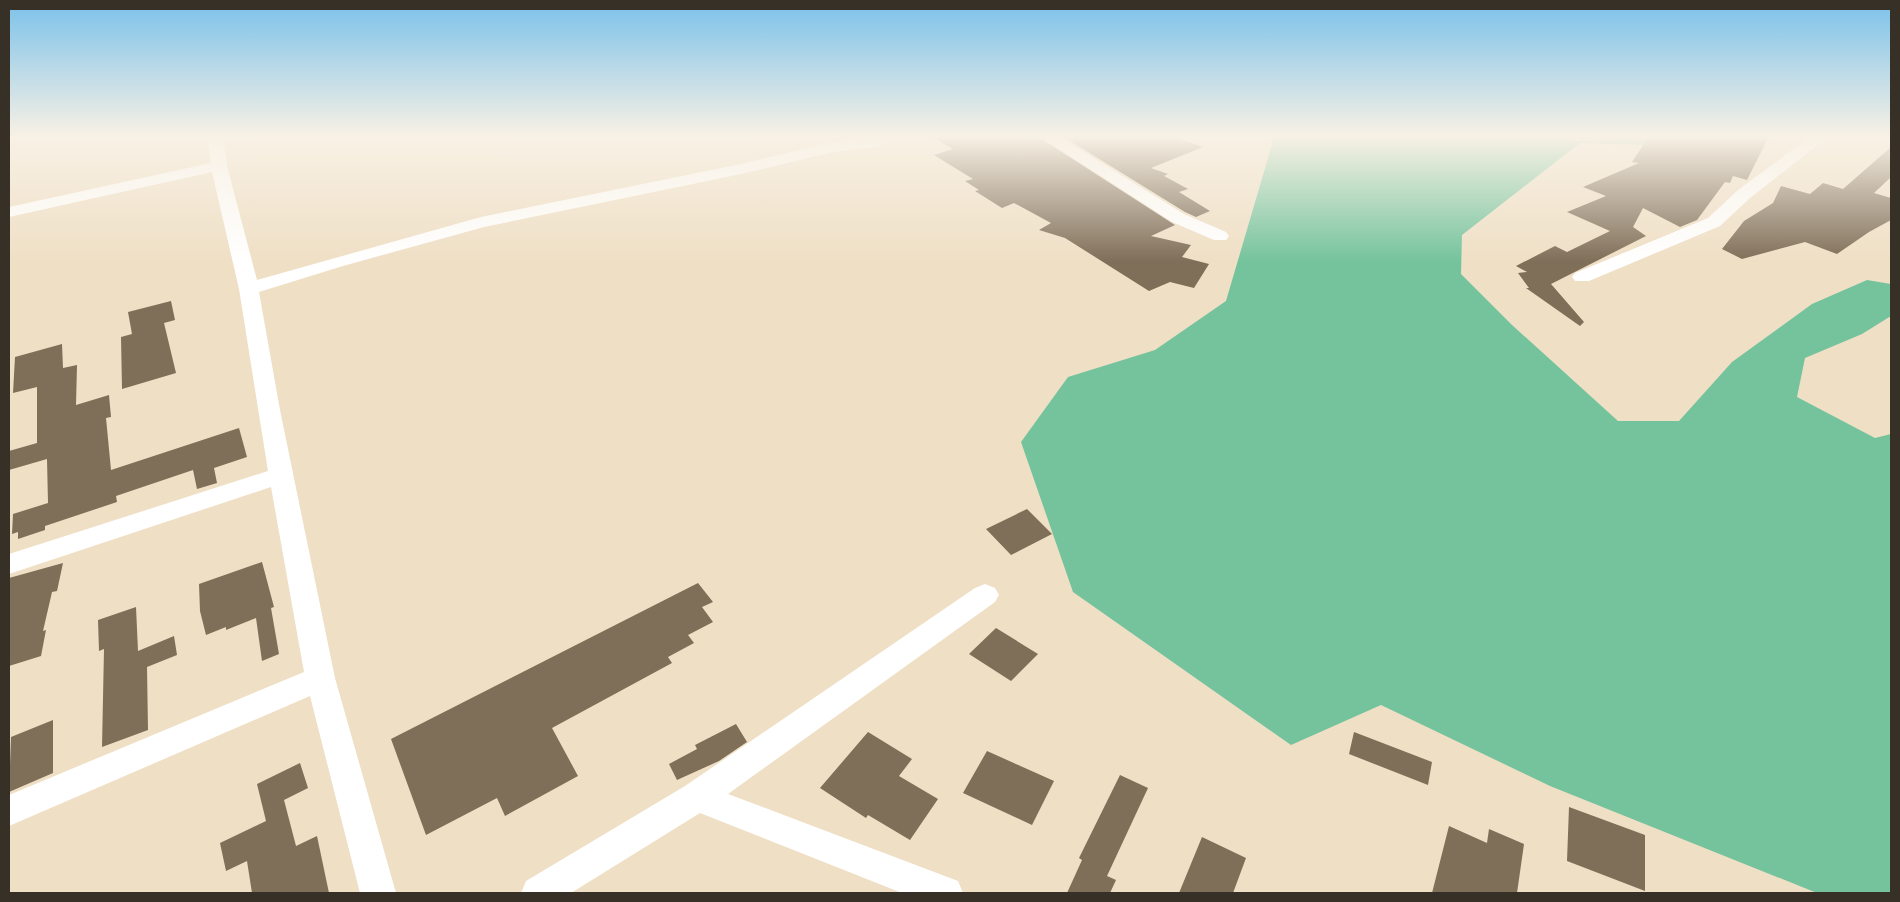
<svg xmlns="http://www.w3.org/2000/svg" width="1900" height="902" font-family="'Varela Round',sans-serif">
	<rect width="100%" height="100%" fill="#efdfc5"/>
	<path fill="#74c39d" d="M1270 136H1648L1671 146 1580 143 1462 235 1461 274 1512 325 1618 421H1679L1732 362 1812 304 1867 280 1891 284V316L1862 334 1805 358 1797 397 1875 438 1891 434V893H1817L1550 786 1381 705 1291 745 1073 592 1021 442 1068 377 1155 350 1226 301 1273 141Z"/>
	<path fill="#7f6e58" d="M931 136H1037L1175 225 1151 236 1191 245 1182 257 1209 264 1194 288 1170 282 1149 291 1065 238 1039 230 1051 223 1014 203 1002 208 975 191 979 190 965 181 973 179 934 155 953 149Z
		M1062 136H1172L1203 147 1151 168 1168 174 1164 176 1188 189 1179 192 1210 211 1196 217 1185 212Z
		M1649 136H1769L1747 180 1733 176 1730 183 1725 182 1697 220 1680 227 1643 208 1633 227 1646 236 1551 284 1584 322 1580 326 1526 288H1529L1518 273 1527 272 1516 266 1555 246 1567 252 1610 231 1567 212 1606 196 1583 187 1639 163 1632 162Z
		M1891 147V177L1874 193 1891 198V220L1869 232 1837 254 1805 242 1742 259 1722 249 1744 221 1773 203 1781 186 1810 194 1823 183 1843 189Z
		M171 301 175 320 164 323 176 373 122 389 121 337 132 334 128 312Z
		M62 344 63 368 77 365 76 405 109 395 111 417 106 418 111 470 239 428 247 457 214 468 217 483 197 489 193 470 116 496 117 502 45 526V530L18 539V532L12 534 13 514 48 503 47 459 9 470V451L37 443V387L13 393 15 357Z
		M1027 509 1052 534 1011 555 986 529Z
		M262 562 274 607 271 608 279 654 262 661 256 618 226 630V627L206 635 200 611 199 584Z
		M63 563 57 591 52 592 43 631 46 630 41 656 9 666V578Z
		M698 583 713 602 702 607 713 622 688 635 694 643 668 657 672 663 552 728 578 776 505 816 497 798 426 835 391 739Z
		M136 607 138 651 174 636 177 655 147 667 148 730 102 747 104 649 99 651 98 620Z
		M996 628 1038 654 1011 681 969 654Z
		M53 720V773L9 792 11 737Z
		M736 724 747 742 719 761 677 780 669 764 697 749 695 745Z
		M868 732 912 759 899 776 938 799 910 840 868 815 866 818 820 788Z
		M1354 732 1432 762 1428 785 1349 754Z
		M987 751 1054 781 1032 825 963 793Z
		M300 763 308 788 284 800 296 846 317 836 329 893H252L247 861 226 871 220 843 266 821 257 784Z
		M1120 775 1148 788 1107 876 1116 880 1110 893H1067L1082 860 1079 858Z
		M1569 807 1645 835V891L1567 861Z
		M1449 826 1487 843 1489 829 1524 844 1517 893H1432Z
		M1202 837 1246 858 1233 893H1179Z"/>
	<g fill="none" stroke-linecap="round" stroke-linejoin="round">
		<path fill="#fff" fill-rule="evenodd" d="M207 136H223L227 166 257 280 481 217 741 164 833 142 878 136H906L903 139 869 148 833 152 741 174 484 227 343 266 259 292 280 410 335 678 396 893H360L310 696 9 826V795L304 672 271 487 9 574V554L268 471 239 289 212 172 9 217V207L211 163Z
			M1039 136H1058L1184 214 1226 232 1229 236 1226 240H1214L1172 222Z
			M1811 136H1829L1750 198 1720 226 1589 281H1575L1572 277 1575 273 1708 218 1738 190Z
			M1869 136H1891V144L1872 139Z
			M985 584 995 588 999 595 995 602 728 794 958 881 963 893H902L700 813 571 893H521L526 881 685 786 975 588Z"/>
	</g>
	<linearGradient id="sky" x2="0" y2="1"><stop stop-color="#7ac1ea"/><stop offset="0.52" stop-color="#f8f1e5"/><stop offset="1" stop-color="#f8f1e5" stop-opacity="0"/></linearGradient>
	<rect width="1900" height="262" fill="url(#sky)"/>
	<rect width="1900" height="902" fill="none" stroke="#373026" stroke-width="20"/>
</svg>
